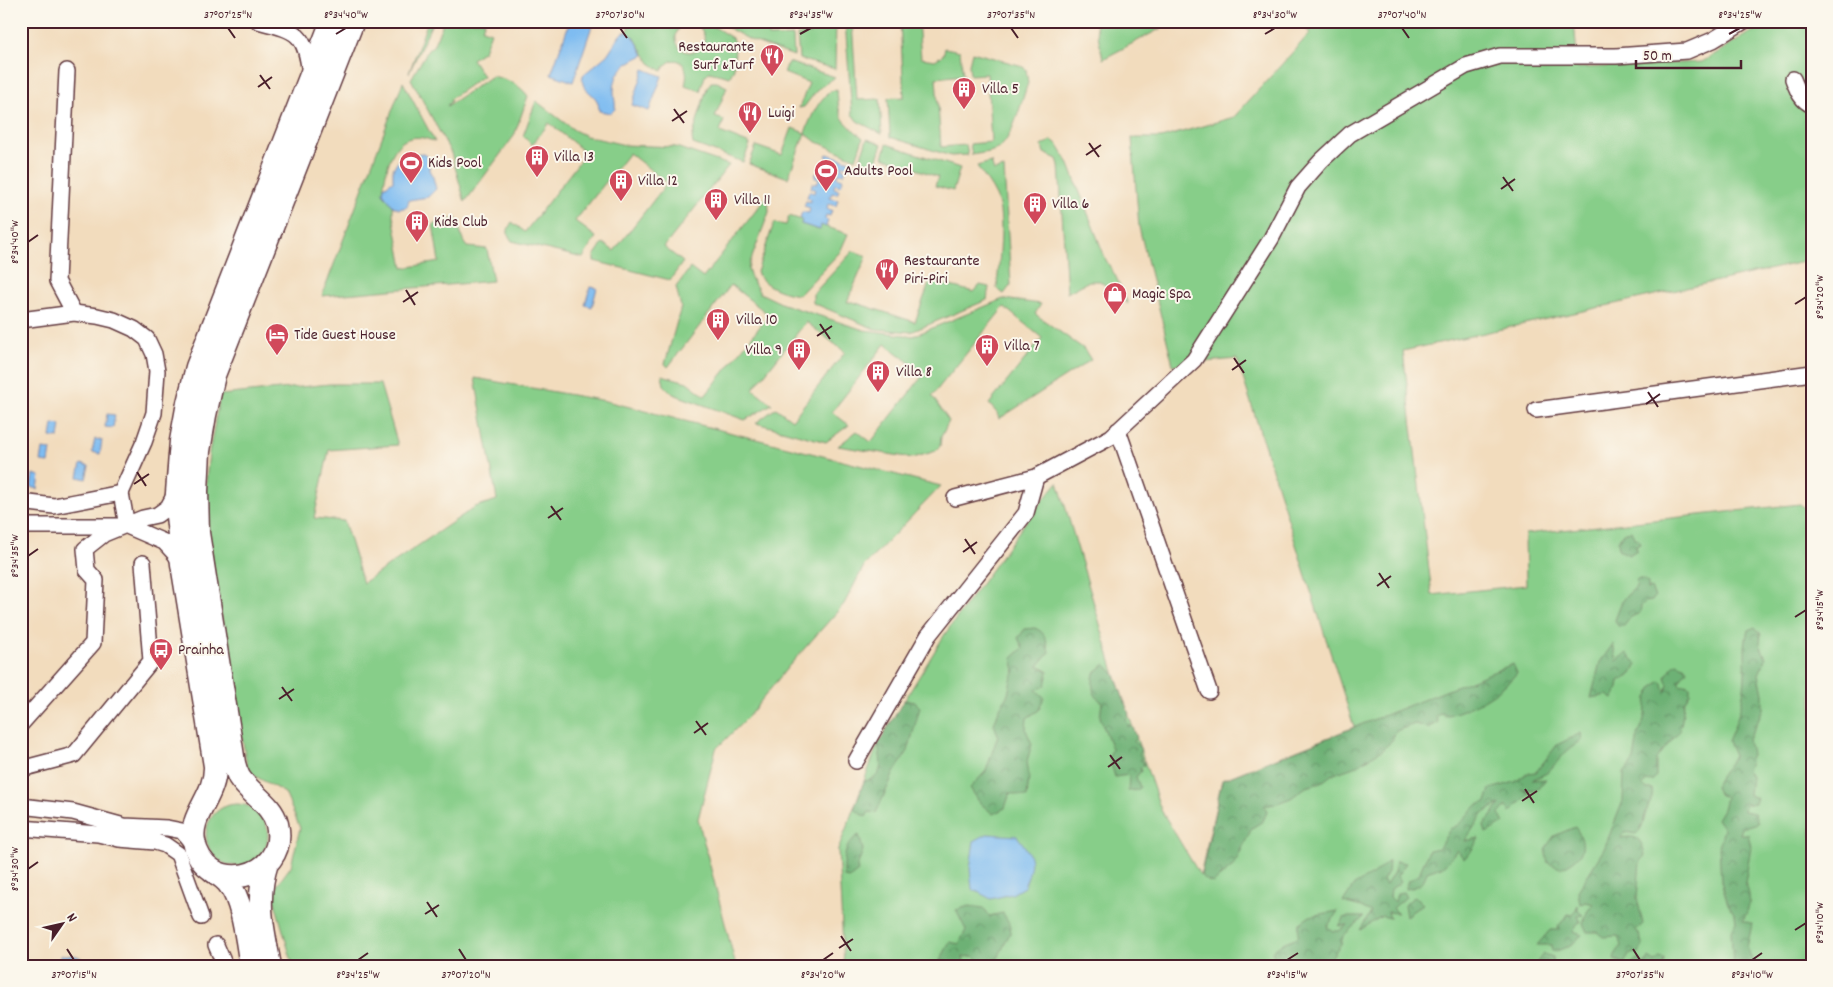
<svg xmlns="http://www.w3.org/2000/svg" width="1833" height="987" font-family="Dekko,sans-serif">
	<defs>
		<pattern id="forest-crowns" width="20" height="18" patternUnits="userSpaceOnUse" patternTransform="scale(1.25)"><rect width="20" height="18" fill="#6db175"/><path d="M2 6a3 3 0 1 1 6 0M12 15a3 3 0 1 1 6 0" fill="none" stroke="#5c8f60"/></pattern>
	</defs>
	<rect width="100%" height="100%" fill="#fbf7ec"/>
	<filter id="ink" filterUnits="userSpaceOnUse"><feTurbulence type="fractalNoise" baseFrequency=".02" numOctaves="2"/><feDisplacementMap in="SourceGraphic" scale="10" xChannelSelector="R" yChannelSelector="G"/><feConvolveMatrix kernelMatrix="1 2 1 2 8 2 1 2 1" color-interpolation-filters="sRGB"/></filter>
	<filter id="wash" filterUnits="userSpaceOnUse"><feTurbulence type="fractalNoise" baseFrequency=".0096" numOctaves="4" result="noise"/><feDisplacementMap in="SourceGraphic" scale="20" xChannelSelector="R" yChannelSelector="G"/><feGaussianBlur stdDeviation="1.12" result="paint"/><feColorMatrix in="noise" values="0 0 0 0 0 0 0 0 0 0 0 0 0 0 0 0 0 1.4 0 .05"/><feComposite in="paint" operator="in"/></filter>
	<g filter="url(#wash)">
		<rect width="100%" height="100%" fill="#f2dcbd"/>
		<path fill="#87ce89" stroke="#68765a" d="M428 21H433L409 73Z
			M444 21H485L482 29 491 32 484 51 472 59 483 76 450 99 451 101 447 106 492 76C507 79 519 84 528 96L514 136 465 202 451 153 411 79 428 50 433 46Z
			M622 21H695L694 24C667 21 672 59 697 51 706 44 707 34 698 26L700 22 716 28 732 38 735 46 734 68 730 77 709 72 705 76 700 91 685 85C692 61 672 51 662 71L650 63 634 37 627 32 629 28Z
			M716 21H767L768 37 793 36 794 56 750 40Z
			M811 21H836L835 69 799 59 797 35 811 34Z
			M845 21H852L857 100 880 99 882 134 857 121 852 114Z
			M900 21H918L921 58 935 60 943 55 945 48 960 51 963 75 936 78 941 147 966 145 968 155 951 156 890 137 888 98 904 97Z
			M1095 21H1175L1103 59Z
			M1297 21H1574L1578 68 1702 62 1770 21H1812V260L1403 351 1432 595 1526 585 1525 534 1800 504 1812 514V966H844L838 850 878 744 945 634 1030 516 1058 482 1115 675 1161 810 1200 875 1222 780 1354 727 1237 359 1173 365 1139 227 1132 138H1161L1234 117 1310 33Z
			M972 52 1019 65 1026 69 1028 83C1022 99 1013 138 999 148 991 153 981 153 972 155L970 144 991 142 987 74 970 75 969 64Z
			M788 62 835 77 818 89 804 107 799 108 809 83 784 73Z
			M403 82 435 142C396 124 386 162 383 193L393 206V215L403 268 439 262 433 224 456 218 463 240 468 247 487 249 493 281 322 296Z
			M711 82H717L727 87 715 117 724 120 720 132 750 144 743 162 693 144 692 138 707 88Z
			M837 89C839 119 840 118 863 138L856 159 815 141 805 133 788 178 749 164 756 146 782 155 792 128 805 133C810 119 821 92 837 89Z
			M536 101 574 130 586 136 625 145 676 147 729 165 664 247 683 262 670 280 594 261V256L603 243 614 251 667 183 629 153 575 221 596 237 583 258 512 241C506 233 507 230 512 222L525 232 586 153 549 123 532 145 523 136Z
			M867 139 882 144 875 165 860 160Z
			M1052 140 1057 144 1068 162 1106 260 1116 277 1128 304 1100 281H1089L1067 293 1059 165 1057 159 1044 153 1042 146Z
			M887 144 960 168 953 191 935 186 938 177 883 157Z
			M991 162 994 171 1004 168 1011 285 1004 294 997 289C998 265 1006 217 996 196 991 185 983 176 977 166Z
			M768 195 769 212 748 268 751 278 760 293 783 304 864 330 913 336 1003 299 1041 304 1035 314 1084 349 1091 360 999 419 997 413 989 404 1042 338 1004 307 932 396 949 421 941 437 940 446 936 451 913 458 838 446 857 431 871 442 924 374 885 344 832 412 849 425 826 442 756 423 776 408 792 420 845 352 806 322 753 389 772 404 745 420 673 394 664 385 662 375 687 382 705 396 769 315 731 285 668 367 665 364 681 307 676 287 690 268 703 278Z
			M789 216 802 220 801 224 819 230 821 225 848 234 840 252 799 295C784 293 763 287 757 272L774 223 786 225Z
			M853 251 867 256 847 302H853L915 322 930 281 974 292 980 285 989 287 987 300 911 332 875 329 813 303V294Z
			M475 378 606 401 941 486 864 566 844 604 788 667 748 717 716 749 698 819 736 966H293L272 892 291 866 300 828 285 793 248 772 203 510 209 453 220 395 330 384H380L398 445 329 450 314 518 344 521 363 583 475 507 497 500Z
			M206 835a31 31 0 1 1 62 0a31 31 0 1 1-62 0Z"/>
		<path fill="url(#forest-crowns)" stroke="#5c6850" d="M1631 531 1635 539H1638L1640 543 1636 545 1637 550 1629 555 1619 550 1618 541 1623 533Z
			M1637 579H1642L1648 583V589L1651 588 1655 597 1652 601 1645 602 1641 606 1640 613 1631 617 1624 626H1618L1615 620 1623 599 1636 587Z
			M1755 627 1761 634 1760 644 1766 658 1759 674 1763 694V709L1748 742C1752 752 1752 761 1747 770L1751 777 1749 795 1757 798 1755 803 1745 805 1744 811 1754 813 1758 823 1742 828 1740 834H1748L1751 847 1745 883C1752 896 1750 908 1743 920L1752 924 1747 948 1755 966H1733L1731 931 1736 922 1735 915 1728 904 1721 881 1719 846 1724 829 1717 819 1723 809 1726 797 1718 794 1715 786C1720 774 1729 767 1734 755L1728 741C1738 719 1745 697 1745 673 1746 655 1743 648 1748 630Z
			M1035 628C1047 633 1047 642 1049 653L1038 666 1048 671 1045 686 1036 690 1044 697 1039 710 1027 718 1026 730 1032 744 1027 761 1029 776 1027 797 1010 793 1005 808 993 814 980 803 970 788 986 771 998 735 994 724 999 710 1008 694 1011 680 1015 670 1012 658 1023 648 1018 638 1025 629Z
			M1613 644 1617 661 1627 653 1637 664 1632 674 1619 681 1618 688 1613 699 1607 695 1591 698 1600 662Z
			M1677 663 1684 666 1687 670 1679 681 1680 685 1686 684 1690 687V693L1684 702 1682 720 1679 732 1656 759V776L1653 780 1647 781 1642 785 1646 789H1652C1654 799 1649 803 1646 812 1643 821 1644 827 1636 834L1624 832 1621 838C1638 835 1641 838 1645 856L1640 861 1637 898 1643 924 1636 930 1639 934 1643 946 1639 953 1629 954 1624 964 1614 960 1615 955 1621 946 1618 936 1603 937 1597 932H1587L1583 923 1587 912 1593 904 1586 902 1580 904 1578 891 1604 849 1623 801 1624 773 1634 760 1638 734 1642 726 1645 715 1647 698 1653 687 1660 681 1663 683 1664 689 1666 691 1668 685 1665 677 1673 666Z
			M1105 664 1115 675 1129 714 1126 719 1129 726 1133 727 1137 738 1134 741 1141 749 1139 753 1144 765 1140 768 1141 771 1136 777 1140 787 1138 790 1128 791 1129 775 1115 777 1109 757 1112 749 1100 717 1102 702C1091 694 1092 685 1094 673Z
			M1513 664 1517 673C1499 694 1472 709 1445 716L1441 713 1436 717 1438 722 1428 728 1415 724 1396 731 1392 740 1384 749 1354 767 1331 775 1321 783 1306 787 1291 798 1275 804 1264 806 1267 812 1263 821 1252 828 1234 865 1213 883 1208 881 1201 876 1222 780Z
			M904 700 915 702 920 707 908 751 894 773 876 813 869 812 866 817 854 809 864 781C886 778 881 761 878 744Z
			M1581 733 1582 740 1567 751 1547 773 1532 780 1546 779 1537 790 1521 789 1530 793 1510 813 1506 806 1499 814 1504 823 1486 833 1484 826 1500 804 1483 813 1465 841 1479 838 1472 850 1464 859 1457 850 1444 866 1427 872C1423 884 1419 887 1406 889L1407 882 1419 874 1429 850 1439 848 1450 829 1458 825 1477 805 1486 802 1490 789 1515 782 1528 773 1536 772 1557 745Z
			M1575 827C1590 847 1581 860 1560 868L1548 863 1545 849 1554 836Z
			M859 835 863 850 857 867 858 871 849 878 844 877C844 860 843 844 859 835Z
			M1389 861 1388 872 1383 880 1386 885 1394 872 1396 861 1406 863 1397 876 1401 882 1391 889 1390 897 1395 902 1397 893 1403 892 1406 897 1393 908 1398 913 1388 912 1390 918 1382 916 1360 930 1371 912 1361 907 1343 902 1354 885 1372 875Z
			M1415 896 1423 904 1406 916 1404 905Z
			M1578 905V911L1583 915 1578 916 1581 922H1579L1573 932 1582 935 1569 947C1563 947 1559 952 1552 951L1551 945H1537L1550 930H1559L1558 927 1568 914 1573 915Z
			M969 906 983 908 989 916 1003 913 1011 926 1010 933 998 958 985 964 973 956 963 957 965 966H937L950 942 959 944 966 930 956 910Z
			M1338 911 1327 927 1333 931H1339L1347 925 1339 926 1345 917H1364L1343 936 1341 944 1329 960 1313 959 1307 966H1265L1275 959 1272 951 1285 942 1298 937 1299 924 1310 916Z
			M1543 954 1553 957V966H1534Z
			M1649 958 1655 962 1659 958 1664 959 1663 966H1629L1637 959 1641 961 1644 965Z"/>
		<path fill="#7ebcf1" stroke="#646e8e" d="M570 21H578L592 26 573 82 551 74Z
			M624 32H627L634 37 644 55C626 63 614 70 614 93 614 99 616 103 615 109L611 113 599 111C599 107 598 102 596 99 589 90 580 89 583 75L607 55 620 35Z
			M644 69 662 76 649 111 632 105Z
			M418 153 426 155 430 161 429 170 433 177 436 189 428 197 409 200 407 207 399 209 393 206 383 193 384 187 393 181V169L397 162 413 158Z
			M827 154 850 161 849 166 843 165 842 169 846 170 844 174 838 173 837 177 843 179 841 186 835 184 834 188 839 190 837 194 832 193 830 198 838 200 836 206 828 204 827 209 832 210 830 216 826 215 825 219 828 220 826 227 821 225 820 230 801 224 802 220 800 218 802 212 809 213 810 208 804 206 806 201 810 202 811 199 807 198 809 191 814 193 815 189 811 188 812 183 817 184 819 179 815 178 816 173 822 174 824 169 821 168 822 165 826 166 828 158 826 156Z
			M590 287 597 288 592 307 585 305Z
			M107 414 115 415 113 428 105 427Z
			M53 424 61 425 59 438 51 437Z
			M95 439 102 440 100 454 92 452Z
			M43 449 51 450 49 463 41 462Z
			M81 464 89 466 86 479 78 477Z
			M33 474 40 476 38 489 31 487Z
			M987 834 1017 836C1034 858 1034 861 1024 887L1012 894 991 899 972 889 970 869 974 841Z
			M61 955C73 955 82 954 87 966H58L57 961Z"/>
	</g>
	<g filter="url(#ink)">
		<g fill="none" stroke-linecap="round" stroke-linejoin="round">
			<g stroke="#633b41" stroke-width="18">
				<path id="minor" d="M258 21C297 31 305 32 310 74
					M67 71 57 281 74 313
					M1793 79C1797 89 1801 101 1812 105
					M21 320 74 313 97 316 114 320 134 329 147 339 154 354 157 371 154 413 144 442 121 493 127 526
					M1536 410 1812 373
					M1118 430 1209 691
					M955 498 1036 477
					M21 502 54 506 121 493
					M21 526H127L164 542 175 554 181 563
					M21 724 93 643 96 580 87 570 85 549 104 534 143 518 157 515 168 507 175 494
					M856 761 928 636 1026 513 1036 477 1111 437 1194 360 1271 239 1298 187 1321 161 1350 134 1466 66 1500 56H1616L1687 51 1713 40 1744 21
					M21 769 74 755 151 661 143 563
					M21 806 73 812 124 826 167 828 182 831 195 847
					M21 828 98 834 119 839 155 842 165 845 178 854 201 917
					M216 945 225 966"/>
			</g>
			<g stroke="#633b41" stroke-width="25">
				<path id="secondary" d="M332 21 197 367 188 403 181 441 176 506 182 564 215 766C216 797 189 814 194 841 204 898 290 881 277 824 272 804 250 794 239 777 237 773 235 768 234 763L198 533 197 491 199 451 205 415 214 375 353 21
					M267 863C255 900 263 929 270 966
					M213 871C218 875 224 878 228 883 243 900 247 943 251 966"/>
			</g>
			<use href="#minor" stroke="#fff" stroke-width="15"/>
			<use href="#secondary" stroke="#fff" stroke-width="22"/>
		</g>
	</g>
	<path fill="none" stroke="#4a1f2b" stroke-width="2" d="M228 28 235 38M620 28 627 38M1011 28 1018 38M1402 28 1409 38M336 34 346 28M800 34 811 28M1265 34 1275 28M1729 34 1740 28M260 75 270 89M258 87 272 77M674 109 684 123M672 121 687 111M1089 143 1099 157M1086 155 1101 145M1503 177 1513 191M1501 189 1515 179M28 242 38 235M406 290 415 305M403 302 418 292M1795 304 1806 297M820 324 830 339M817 336 832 326M1234 358 1244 373M1232 370 1246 360M1648 392 1658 407M1646 404 1660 394M137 472 146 486M134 484 149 474M551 506 561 520M548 518 563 508M965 539 975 554M963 552 977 542M28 556 38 549M1379 573 1389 588M1377 586 1391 576M1795 617 1806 610M282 687 292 701M279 699 294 689M696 721 706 735M694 733 708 723M1110 755 1120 769M1108 767 1122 757M1525 789 1534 803M1522 801 1537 791M28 869 38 862M427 902 437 917M425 914 439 905M1795 930 1806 923M841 936 851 951M839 948 853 939M67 949 74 960M459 949 466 960M1633 949 1640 960M358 960 368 953M823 960 833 953M1287 960 1298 953M1752 960 1762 953"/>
	<defs>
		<g id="restaurant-pin" transform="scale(1.25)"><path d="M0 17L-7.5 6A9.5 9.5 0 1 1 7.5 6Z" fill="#d1495b" stroke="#fbf7ec"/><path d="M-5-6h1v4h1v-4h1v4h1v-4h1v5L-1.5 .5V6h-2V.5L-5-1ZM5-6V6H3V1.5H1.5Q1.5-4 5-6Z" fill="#fff"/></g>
		<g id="building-pin" transform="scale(1.25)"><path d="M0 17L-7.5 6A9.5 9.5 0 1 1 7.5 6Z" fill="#d1495b" stroke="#fbf7ec"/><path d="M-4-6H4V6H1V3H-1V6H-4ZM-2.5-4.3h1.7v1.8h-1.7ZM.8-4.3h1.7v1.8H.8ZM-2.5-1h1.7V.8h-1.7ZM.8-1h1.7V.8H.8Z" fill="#fff"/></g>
		<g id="stadium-pin" transform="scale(1.25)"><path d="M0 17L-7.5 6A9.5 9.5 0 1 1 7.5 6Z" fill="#d1495b" stroke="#fbf7ec"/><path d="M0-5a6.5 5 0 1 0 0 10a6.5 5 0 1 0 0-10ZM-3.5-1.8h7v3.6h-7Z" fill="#fff"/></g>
		<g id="shop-pin" transform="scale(1.25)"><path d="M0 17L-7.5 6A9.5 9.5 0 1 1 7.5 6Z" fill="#d1495b" stroke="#fbf7ec"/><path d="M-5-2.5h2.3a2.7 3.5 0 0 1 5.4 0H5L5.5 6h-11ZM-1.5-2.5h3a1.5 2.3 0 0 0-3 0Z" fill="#fff"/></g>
		<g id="hotel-pin" transform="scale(1.25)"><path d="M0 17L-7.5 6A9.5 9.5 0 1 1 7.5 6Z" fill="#d1495b" stroke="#fbf7ec"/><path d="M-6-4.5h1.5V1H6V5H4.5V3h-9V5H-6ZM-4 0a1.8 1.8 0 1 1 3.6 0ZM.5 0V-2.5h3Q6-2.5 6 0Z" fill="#fff"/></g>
		<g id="bus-pin" transform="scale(1.25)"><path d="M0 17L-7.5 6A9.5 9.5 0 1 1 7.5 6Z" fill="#d1495b" stroke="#fbf7ec"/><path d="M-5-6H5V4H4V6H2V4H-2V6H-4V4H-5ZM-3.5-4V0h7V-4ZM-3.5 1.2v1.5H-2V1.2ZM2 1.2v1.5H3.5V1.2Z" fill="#fff"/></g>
	</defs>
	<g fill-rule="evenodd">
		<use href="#restaurant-pin" x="772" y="56"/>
		<use href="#building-pin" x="964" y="89"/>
		<use href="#restaurant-pin" x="750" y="113"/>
		<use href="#building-pin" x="537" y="157"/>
		<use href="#stadium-pin" x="411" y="163"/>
		<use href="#stadium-pin" x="826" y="171"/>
		<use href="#building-pin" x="621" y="181"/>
		<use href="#building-pin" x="716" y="200"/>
		<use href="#building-pin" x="1035" y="204"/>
		<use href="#building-pin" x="417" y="222"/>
		<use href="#restaurant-pin" x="887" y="270"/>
		<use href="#shop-pin" x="1115" y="294"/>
		<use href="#building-pin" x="718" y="320"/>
		<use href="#hotel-pin" x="277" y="335"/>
		<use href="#building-pin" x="987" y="346"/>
		<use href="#building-pin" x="799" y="350"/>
		<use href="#building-pin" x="878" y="372"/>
		<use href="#bus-pin" x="161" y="650"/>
	</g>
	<g text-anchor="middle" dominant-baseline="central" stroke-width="4" stroke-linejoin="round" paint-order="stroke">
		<g font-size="16" fill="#4a1f2b" stroke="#fbf7ec" text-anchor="start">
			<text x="754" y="47" text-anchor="end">Restaurante<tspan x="754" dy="18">Surf &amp;Turf</tspan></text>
			<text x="982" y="89">Villa 5</text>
			<text x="768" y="113">Luigi</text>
			<text x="554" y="157">Villa 13</text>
			<text x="428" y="163">Kids Pool</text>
			<text x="844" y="171">Adults Pool</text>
			<text x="638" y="181">Villa 12</text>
			<text x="734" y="200">Villa 11</text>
			<text x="1052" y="204">Villa 6</text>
			<text x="434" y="222">Kids Club</text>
			<text x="904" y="261">Restaurante<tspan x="904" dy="18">Piri-Piri</tspan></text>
			<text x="1132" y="294">Magic Spa</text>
			<text x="736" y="320">Villa 10</text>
			<text x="294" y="335">Tide Guest House</text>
			<text x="1004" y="346">Villa 7</text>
			<text x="782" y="350" text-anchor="end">Villa 9</text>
			<text x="896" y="372">Villa 8</text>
			<text x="178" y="650">Prainha</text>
		</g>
	</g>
	<rect width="1833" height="987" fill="none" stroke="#fbf7ec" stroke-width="55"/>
	<g transform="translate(62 924) rotate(56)" stroke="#fbf7ec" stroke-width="4" paint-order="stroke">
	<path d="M0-4L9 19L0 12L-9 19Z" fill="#4a1f2b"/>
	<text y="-8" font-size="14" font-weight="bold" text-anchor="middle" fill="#4a1f2b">N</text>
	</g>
	<path d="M1636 60v8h105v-8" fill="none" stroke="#4a1f2b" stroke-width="2.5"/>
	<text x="1643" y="60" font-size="15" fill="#4a1f2b" stroke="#fbf7ec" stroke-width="4" paint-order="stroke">50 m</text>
	<rect x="28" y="28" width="1778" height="932" fill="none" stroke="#4a1f2b" stroke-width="2"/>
	<g font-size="12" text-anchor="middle" fill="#4a1f2b">
		<text x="228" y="18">37°07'25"N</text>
		<text x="346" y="18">8°34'40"W</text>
		<text x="620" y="18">37°07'30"N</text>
		<text x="811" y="18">8°34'35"W</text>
		<text x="1011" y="18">37°07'35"N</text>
		<text x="1275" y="18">8°34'30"W</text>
		<text x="1402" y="18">37°07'40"N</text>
		<text x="1740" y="18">8°34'25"W</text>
		<text transform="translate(14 242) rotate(-90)" y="4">8°34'40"W</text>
		<text transform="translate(1819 297) rotate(-90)" y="4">8°34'20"W</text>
		<text transform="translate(14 556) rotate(-90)" y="4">8°34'35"W</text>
		<text transform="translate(1819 610) rotate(-90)" y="4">8°34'15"W</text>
		<text transform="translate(14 869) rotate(-90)" y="4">8°34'30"W</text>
		<text transform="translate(1819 923) rotate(-90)" y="4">8°34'10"W</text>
		<text x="74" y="978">37°07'15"N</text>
		<text x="358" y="978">8°34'25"W</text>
		<text x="466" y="978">37°07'20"N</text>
		<text x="823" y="978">8°34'20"W</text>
		<text x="1287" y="978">8°34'15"W</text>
		<text x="1640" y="978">37°07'35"N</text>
		<text x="1752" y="978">8°34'10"W</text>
	</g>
</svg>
